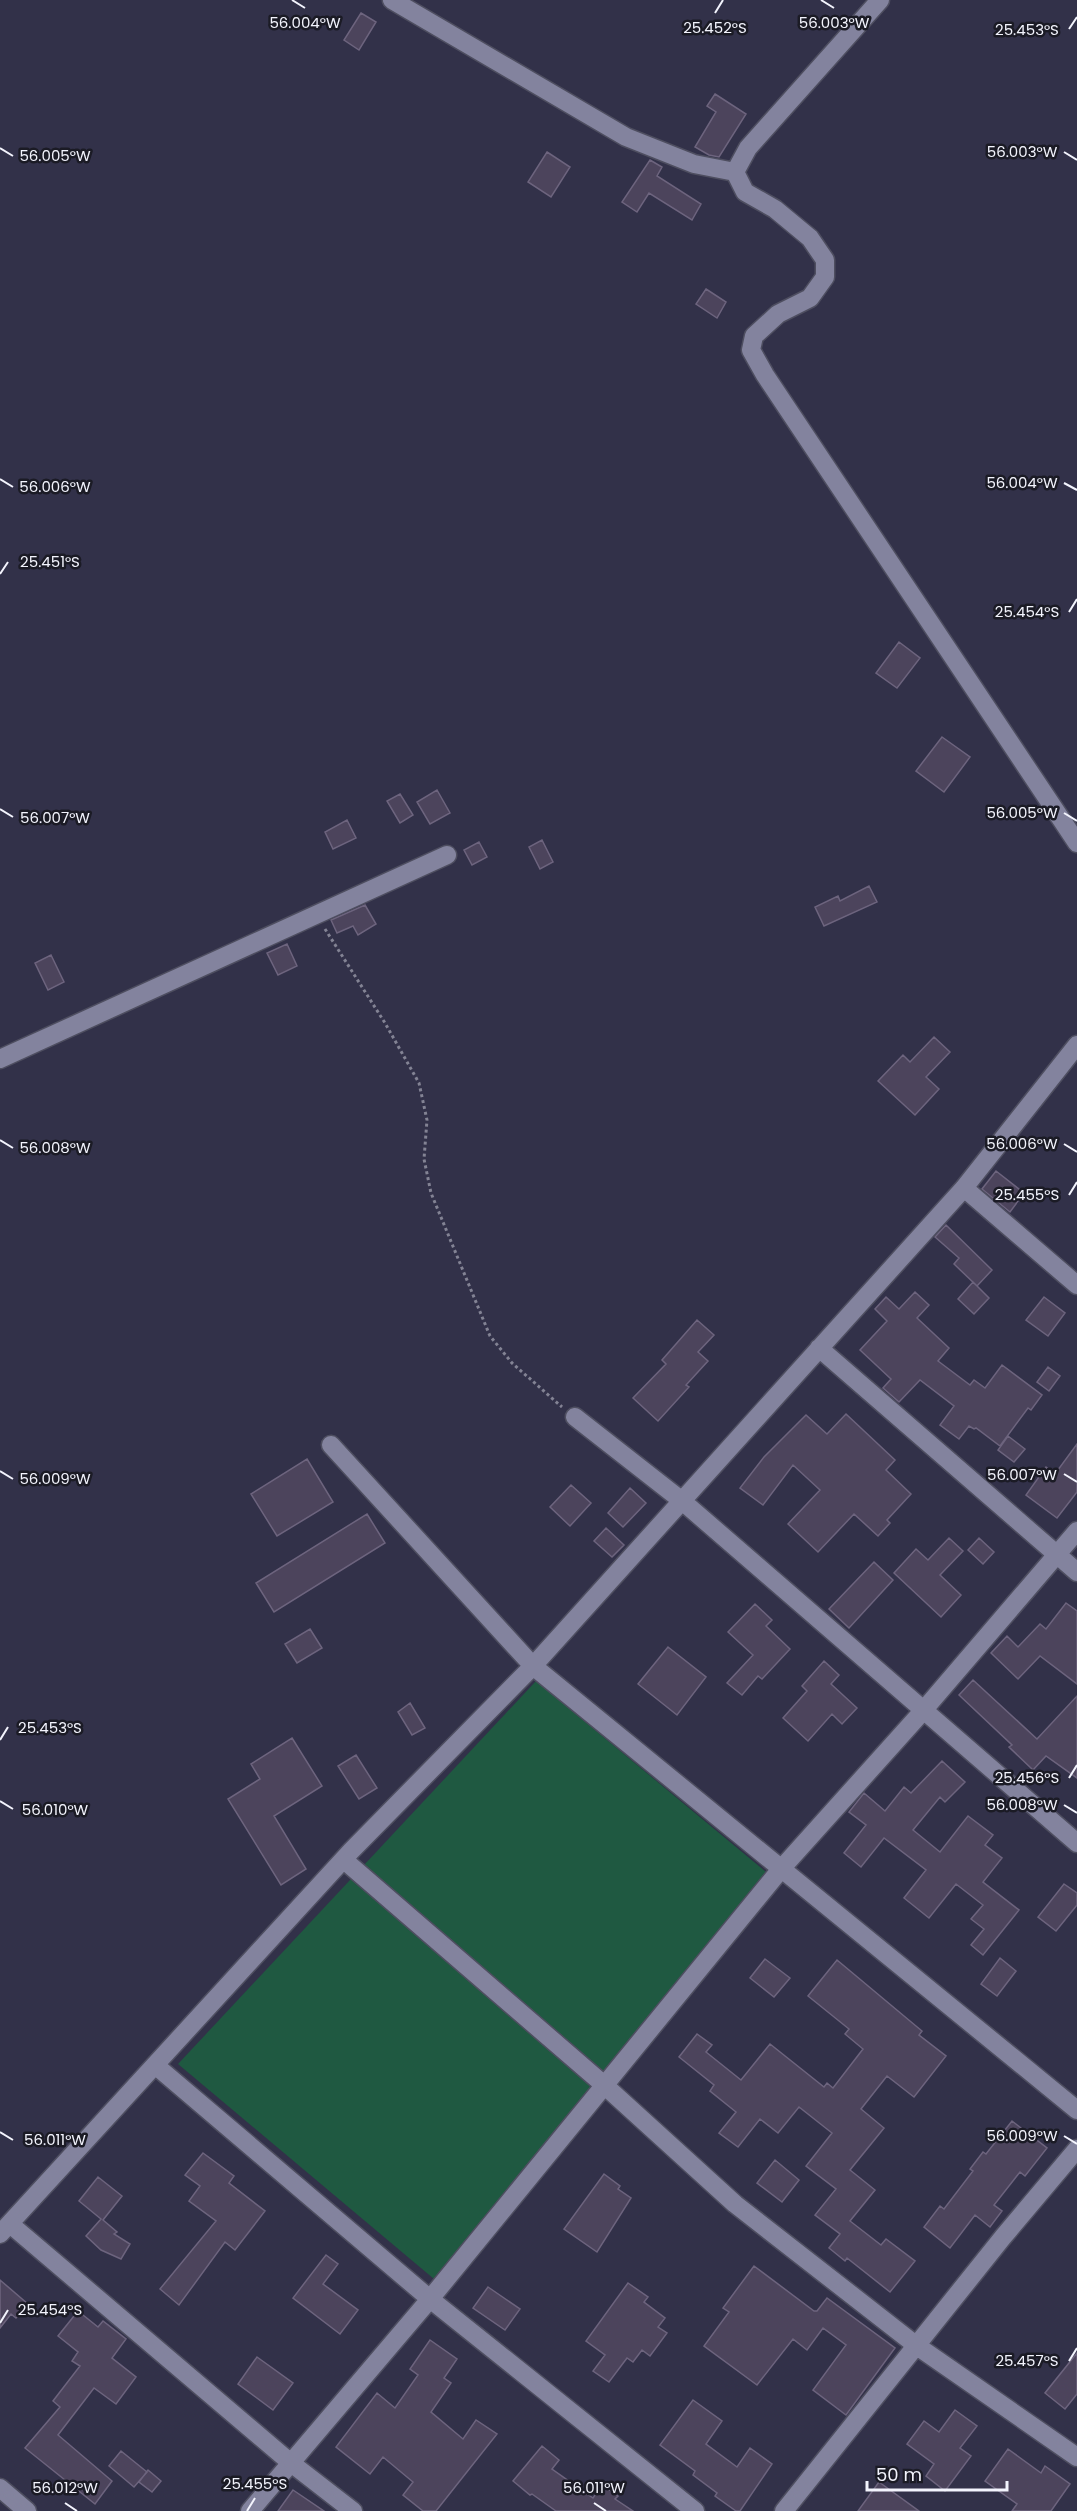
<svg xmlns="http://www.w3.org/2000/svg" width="1077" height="2511" font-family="Poppins,sans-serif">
	<rect width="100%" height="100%" fill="#323149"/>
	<path fill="#1f5941" d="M536 1681 766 1872 434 2279 178 2064Z"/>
	<path fill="#4c445c" stroke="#6d647e" stroke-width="1.5" d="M361 13 376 22 359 50 344 40Z
		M715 94 746 114 719 157 709 155 695 147 716 112 707 106Z
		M547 152 570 167 551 197 528 182Z
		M650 160 662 167 657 176 701 204 692 220 649 193 637 212 622 202Z
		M706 289 726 302 717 318 696 304Z
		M899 642 920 658 897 688 876 673Z
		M942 737 970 757 944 792 916 771Z
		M437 790 450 813 430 824 417 802Z
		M400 794 413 815 400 823 387 801Z
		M347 820 356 838 333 849 325 832Z
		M542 840 553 862 540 869 529 847Z
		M479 842 487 857 472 865 464 850Z
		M869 886 877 902 824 926 815 907 838 896 840 901Z
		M365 905 376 924 358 935 353 926 337 933 331 920Z
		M287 944 297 966 278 975 267 953Z
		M51 955 64 982 48 990 35 963Z
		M934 1037 950 1052 926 1077 939 1089 915 1115 878 1081 903 1055 910 1062Z
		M996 1171 1024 1193 1010 1212 982 1189Z
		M946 1225 992 1270 977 1286 954 1264 959 1258 935 1237Z
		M973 1282 989 1298 974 1314 958 1299Z
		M915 1292 929 1305 917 1318 949 1348 938 1361 970 1385 974 1380 985 1388 1002 1365 1042 1395 1031 1410 1028 1408 1000 1446 976 1428 974 1429 969 1426 959 1439 940 1425 954 1406 920 1380 899 1402 883 1388 891 1379 860 1350 887 1321 875 1309 886 1297 899 1309Z
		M1044 1297 1065 1313 1048 1336 1026 1320Z
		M697 1320 714 1335 698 1352 708 1361 686 1385 689 1387 658 1421 633 1398 666 1364 662 1360Z
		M1048 1367 1060 1376 1049 1391 1037 1382Z
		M846 1414 895 1460 886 1470 911 1494 887 1520 890 1523 878 1536 854 1514 818 1552 788 1524 820 1490 793 1465 763 1505 740 1488 764 1457 806 1415 827 1434Z
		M1008 1436 1025 1449 1014 1462 998 1450Z
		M1077 1444V1492L1057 1518 1026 1495 1046 1467 1055 1474Z
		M307 1459 333 1502 277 1536 251 1494Z
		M571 1485 591 1503 570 1526 550 1507Z
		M630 1488 646 1503 623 1527 608 1513Z
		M367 1514 385 1543 274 1612 256 1583Z
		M606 1528 624 1545 612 1557 594 1541Z
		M949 1538 963 1551 940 1575 961 1595 941 1617 894 1573 916 1549 928 1560Z
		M979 1538 994 1552 983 1564 968 1550Z
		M874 1562 893 1580 849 1628 829 1609Z
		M1066 1603 1077 1611V1684L1040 1656 1018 1679 991 1653 1007 1636 1018 1647 1040 1624 1046 1629Z
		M755 1604 772 1620 766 1626 790 1649 762 1679 758 1676 742 1695 727 1683 753 1655 728 1632Z
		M310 1629 322 1648 297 1663 285 1644Z
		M668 1647 706 1677 677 1715 638 1684Z
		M824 1661 839 1675 831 1684 857 1708 842 1724 832 1714 808 1741 783 1718 807 1691 802 1686Z
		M973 1680 1037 1739 1077 1696V1778L1046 1756 1033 1770 1009 1747 1012 1745 959 1695Z
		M410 1703 425 1728 412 1735 398 1712Z
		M292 1738 322 1786 274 1816 306 1869 281 1885 228 1799 260 1779 251 1764Z
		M356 1755 377 1788 359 1799 338 1766Z
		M942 1761 965 1782 945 1802 940 1797 913 1830 940 1852 968 1816 993 1835 985 1845 1002 1858 983 1882 1019 1910 983 1955 971 1945 984 1929 971 1919 983 1905 956 1884 929 1918 904 1898 926 1870 884 1838 861 1867 844 1853 866 1825 849 1812 864 1793 885 1811 904 1787 911 1793Z
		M1064 1884 1077 1893V1905L1056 1931 1038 1917Z
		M1000 1958 1016 1971 997 1996 981 1984Z
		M765 1959 790 1978 774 1997 750 1978Z
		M837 1960 922 2031 919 2035 946 2056 914 2097 887 2076 861 2109 884 2128 850 2170 875 2190 850 2221 881 2245 886 2239 915 2261 890 2292 847 2258 845 2261 829 2248 840 2234 815 2215 836 2189 806 2166 832 2133 799 2107 778 2133 760 2119 738 2147 719 2133 736 2112 710 2091 714 2085 679 2057 697 2034 712 2045 706 2052 741 2080 770 2044 824 2087 827 2083 833 2088 863 2049 845 2034 849 2029 808 1996Z
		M1012 2121 1047 2148 1025 2176 1020 2172 994 2205 1002 2211 990 2227 975 2215 950 2248 924 2227 940 2206 944 2209 973 2171 970 2169 983 2152 986 2154Z
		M203 2153 234 2176 229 2183 265 2211 235 2250 225 2242 179 2305 160 2289 216 2221 189 2201 200 2186 185 2175Z
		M775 2160 799 2180 782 2202 757 2183Z
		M604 2174 620 2186 618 2189 631 2198 597 2252 564 2229Z
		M98 2177 122 2196 103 2220 117 2232 114 2234 130 2244 121 2259 101 2250 86 2236 101 2219 79 2201Z
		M326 2255 338 2264 323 2284 358 2310 340 2334 293 2298Z
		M754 2266 814 2311H817L827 2298 895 2348 846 2415 813 2390 846 2345 823 2328 807 2350 793 2339 757 2385 704 2346 729 2312 723 2308Z
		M0 2280 28 2304 16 2318 11 2314 0 2328Z
		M628 2283 648 2297 644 2302 665 2318 658 2327 667 2333 650 2356 642 2350 633 2362 627 2358 609 2382 593 2371 605 2355 586 2341Z
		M488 2287 520 2309 505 2330 473 2308Z
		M78 2311 98 2327 103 2321 126 2339 112 2358 136 2377 116 2404 94 2388 58 2435 112 2481 95 2504 25 2448 60 2407 53 2401 80 2366 72 2361 78 2352 58 2336Z
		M430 2340 457 2359 444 2378 451 2383 431 2412 463 2439 476 2420 497 2434 436 2511H423L403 2495 413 2482 383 2457 370 2474 336 2447 377 2393 395 2408 418 2375 410 2369Z
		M1077 2353V2394L1065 2409 1045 2393Z
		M257 2357 293 2383 273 2410 238 2384Z
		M693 2400 722 2421 706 2444 737 2467 750 2448 772 2464 740 2511H736L715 2496 717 2493 693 2475 695 2471 660 2445Z
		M955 2410 977 2426 960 2448 971 2456 945 2491 926 2476 934 2464 907 2444 924 2421 939 2432Z
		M542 2446 559 2460 552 2469 593 2498 602 2485 618 2496 615 2499 633 2511H556L532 2494 530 2495 513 2481Z
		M1008 2449 1041 2473 1045 2466 1070 2484 1051 2511H1012L1017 2504 985 2481Z
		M121 2451 147 2472 134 2487 109 2466Z
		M148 2470 161 2481 152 2492 139 2482Z
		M879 2482 919 2511H858Z
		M293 2490 324 2511H278Z"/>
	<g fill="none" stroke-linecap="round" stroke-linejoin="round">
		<g stroke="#4e4e60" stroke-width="21">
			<path id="minor" d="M392 0 626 137 694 164 735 172
				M880 0 748 148 735 172 745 192 775 209 810 238 825 260V277L810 298 778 314 754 336 751 350 765 375 1077 843
				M0 1059 447 855
				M964 1188 1077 1285
				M819 1348 1077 1572
				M575 1417 681 1500 1077 1843
				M331 1445 533 1666 1077 2110
				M344 1860 603 2084 735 2204 917 2346 1077 2457
				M155 2065 430 2299 695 2511
				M10 2224 291 2463 353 2511
				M0 2234 351 1851 533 1666 964 1188 1077 1045
				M0 2488 27 2511
				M250 2511 430 2299 781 1869 922 1712 1077 1531
				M784 2511 1003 2237 1077 2149"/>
		</g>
		<path stroke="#838394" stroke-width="3" stroke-dasharray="3 3" stroke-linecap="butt" d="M325 929 385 1023 419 1083 427 1120 424 1159 431 1193 490 1336 512 1363 562 1407"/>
		<use href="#minor" stroke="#83839e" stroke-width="18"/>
	</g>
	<path fill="none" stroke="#f3f4fd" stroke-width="2" d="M292 0 305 8M821 0 834 8M715 13 723 0M1069 29 1077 17M0 148 13 156M1064 152 1077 160M0 479 13 487M1064 483 1077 490M0 574 8 562M1069 612 1077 599M0 809 13 817M1064 813 1077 821M0 1140 13 1148M1064 1144 1077 1152M1069 1195 1077 1182M0 1471 13 1479M1064 1474 1077 1482M0 1740 8 1727M1069 1778 1077 1765M0 1801 13 1809M1064 1805 1077 1813M0 2132 13 2140M1064 2136 1077 2144M0 2323 8 2310M1069 2361 1077 2348M65 2503 77 2511M594 2503 606 2511M247 2511 255 2498"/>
	<g font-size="15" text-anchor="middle" fill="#f3f4fd" stroke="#1b1b25" stroke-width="5" stroke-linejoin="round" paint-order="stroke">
		<text x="305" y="28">56.004°W</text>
		<text x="834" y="28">56.003°W</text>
		<text x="715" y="33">25.452°S</text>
		<text x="1027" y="35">25.453°S</text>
		<text x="1022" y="157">56.003°W</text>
		<text x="55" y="161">56.005°W</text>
		<text x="1022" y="488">56.004°W</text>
		<text x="55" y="492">56.006°W</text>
		<text x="50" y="567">25.451°S</text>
		<text x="1027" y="617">25.454°S</text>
		<text x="1022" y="818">56.005°W</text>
		<text x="55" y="823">56.007°W</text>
		<text x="1022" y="1149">56.006°W</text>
		<text x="55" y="1153">56.008°W</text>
		<text x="1027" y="1200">25.455°S</text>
		<text x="1022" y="1480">56.007°W</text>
		<text x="55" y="1484">56.009°W</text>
		<text x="50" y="1733">25.453°S</text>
		<text x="1027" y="1783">25.456°S</text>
		<text x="1022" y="1810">56.008°W</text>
		<text x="55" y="1815">56.010°W</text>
		<text x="1022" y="2141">56.009°W</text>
		<text x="55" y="2145">56.011°W</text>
		<text x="50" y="2315">25.454°S</text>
		<text x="1027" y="2366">25.457°S</text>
		<text x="255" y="2489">25.455°S</text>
		<text x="65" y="2493">56.012°W</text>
		<text x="594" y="2493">56.011°W</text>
	</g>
	<path d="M867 2481v9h140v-9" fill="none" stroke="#f3f4fd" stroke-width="3"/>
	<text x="876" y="2481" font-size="18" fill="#f3f4fd" stroke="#1b1b25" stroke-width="4.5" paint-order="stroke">50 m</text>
</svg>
